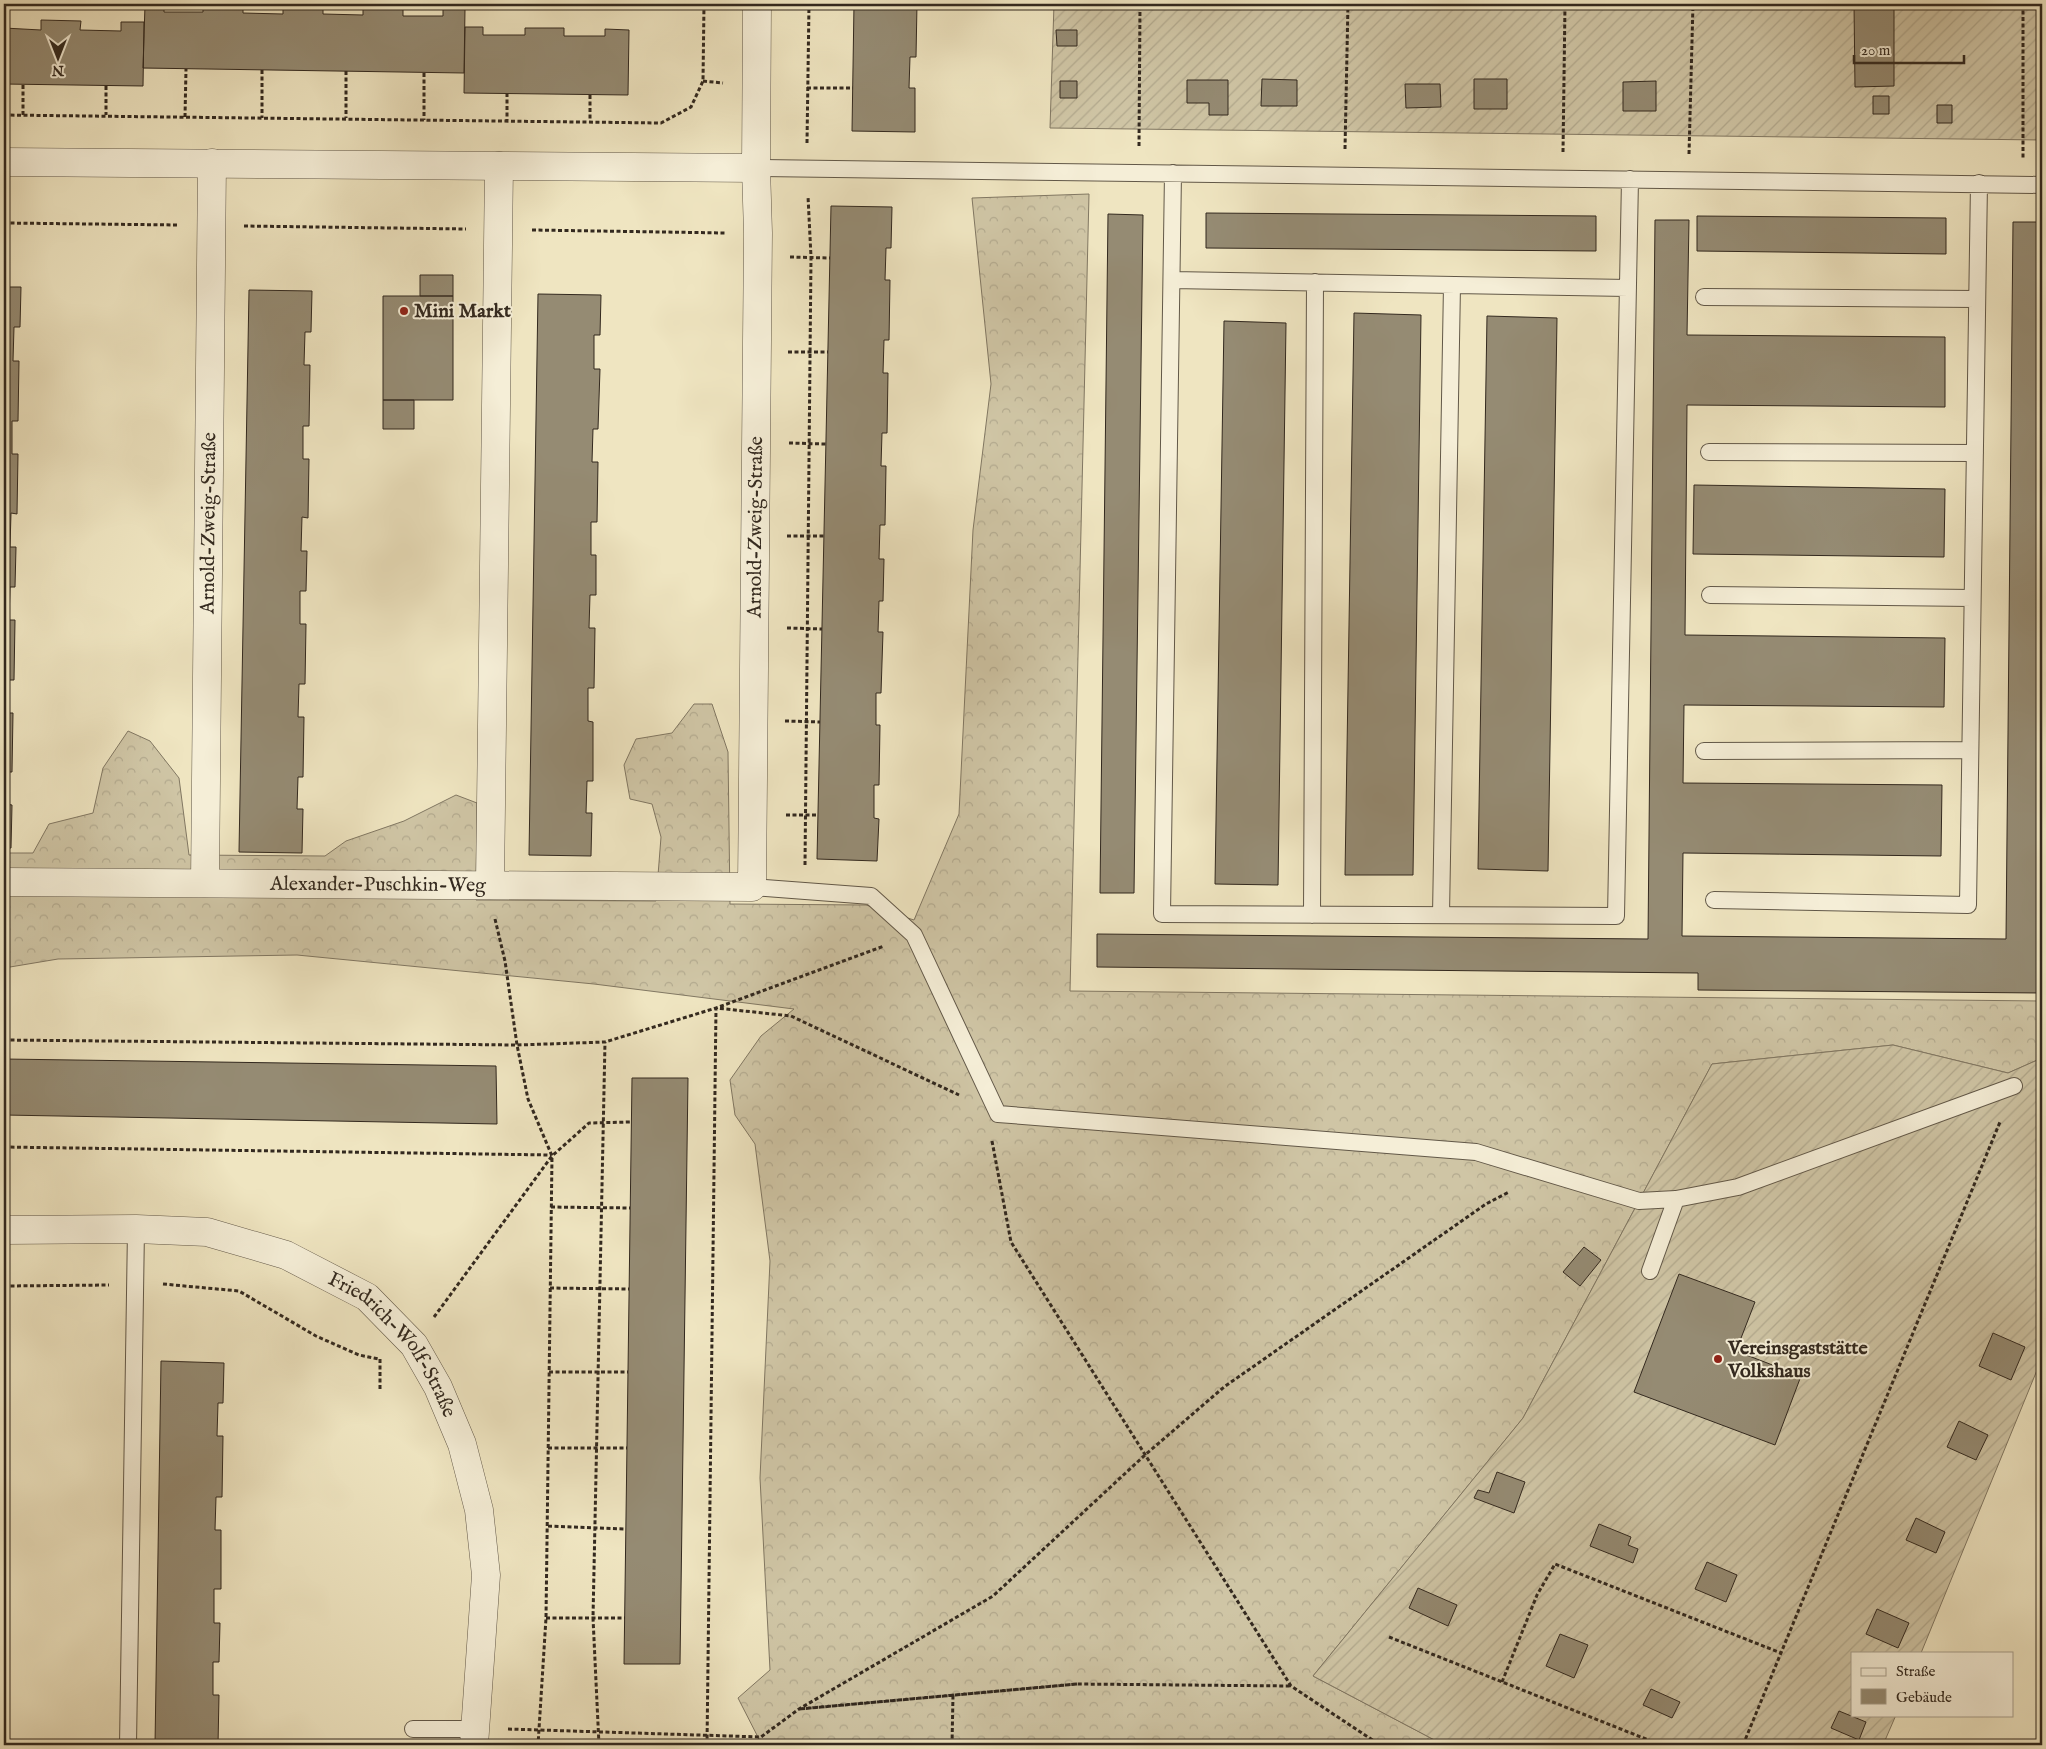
<svg xmlns="http://www.w3.org/2000/svg" width="2046" height="1749" font-family="'IM FELL English',serif">
	<defs>
		<pattern id="forest-crowns" width="20" height="18" patternUnits="userSpaceOnUse" patternTransform="scale(1.25)"><rect width="20" height="18" fill="#cfc5a5"/><path d="M2 6a3 3 0 1 1 6 0M12 15a3 3 0 1 1 6 0" fill="none" stroke="#b2a98e"/></pattern>
		<pattern id="garden-furrows" width="10" height="10" patternUnits="userSpaceOnUse" patternTransform="scale(1.25)"><rect width="10" height="10" fill="#cfc5a5"/><path d="M-1 1l2-2M0 10L10 0M9 11l2-2" fill="none" stroke="#b2a98e"/></pattern>
	</defs>
	<rect width="100%" height="100%" fill="#efe5c1"/>
	<filter id="stains"><feTurbulence type="fractalNoise" baseFrequency=".004" numOctaves="4"/><feColorMatrix values="0 0 0 0 .2 0 0 0 0 .09 0 0 0 0 .02 0 0 0 .5 -.17"/></filter>
	<radialGradient id="worn" r=".72"><stop offset=".6" stop-color="#630" stop-opacity="0"/><stop offset="1" stop-color="#630" stop-opacity=".3"/></radialGradient>
	<path fill="url(#forest-crowns)" stroke="#817762" d="M1089 194 1070 991 2042 1001V1058L2008 1073 1893 1045 1712 1064 1523 1418 1313 1676 1444 1745H762L738 1698 770 1670 760 1478 770 1261 755 1144 735 1115 730 1080 761 1036 794 1009 594 984 297 955 58 959 4 968V853H33L49 824 93 813 103 768 128 731 150 741 179 778 189 855 325 856 346 841 404 821 456 795 477 803 476 900 656 901 661 837 652 804 630 799 624 765 636 739 672 733 694 704H712L728 752 730 904 866 905 914 920 959 814 973 530 991 384 972 198Z"/>
	<path fill="url(#garden-furrows)" stroke="#817762" d="M1054 4H2042V140L1050 128Z
		M1893 1045 2008 1073 2042 1058V1358L1921 1653H1852V1715H1896L1883 1745H1444L1313 1676 1523 1418 1712 1064Z"/>
	<path fill="#958b73" stroke="#33291f" d="M854 4H917L916 57H910L909 88H915V132L852 131Z
		M1060 4H1078V8H1060Z
		M1854 4H1894V86L1855 87Z
		M145 5H164V12H203V5L243 6V13L283 14V6L323 7V14L363 15V8H403V16H443V9H465L464 73 143 68Z
		M41 20 81 21 80 30 121 31V22H144L143 86 4 84V28L41 30Z
		M465 27H483V35H525V28H564V36H605V29L629 30 628 95 464 93Z
		M1056 30H1077V46H1057Z
		M1262 79 1297 80V106H1261Z
		M1474 79H1507V109H1474Z
		M1187 80H1228V115H1209V103H1187Z
		M1060 81H1077V98H1060Z
		M1656 81V111H1623V82Z
		M1405 84H1440L1441 107 1406 108Z
		M1873 96H1889V114H1873Z
		M1937 105H1952V123H1937Z
		M831 206 892 207 891 248H886L885 280H890L889 340H884L883 373H888L887 433H882L881 466H886L885 525H880L879 559H884L883 601H879L878 632H883L881 693H876V725H880L879 785H874V818L879 819 877 861 817 859Z
		M1206 213 1596 216V251L1206 248Z
		M1108 214 1143 215 1134 893H1100Z
		M1697 216 1946 218V254L1697 251Z
		M1655 220H1689L1687 335 1945 337V407L1687 405 1685 635 1945 638 1944 707 1684 705 1683 783 1942 785 1941 856 1683 853 1682 936 2006 939 2013 222H2042V947H2040V993L1698 990V973L1097 967V934L1648 939Z
		M420 275H453V296H420Z
		M4 287H21L20 327H14L13 361H19L18 421H12V454H18L17 514 11 513 10 547H16L15 587H10L9 620H15L14 680H8L7 713H13L12 772H6V804L12 805 11 848H4Z
		M249 290 312 291 311 332H305L304 365H310L309 426H303V459H309L308 518 302 517 301 551H307L306 591H300V624H306L305 684H299L298 717H304L303 777H298L297 809H303L302 853 239 852Z
		M538 294 601 295 600 335H594V369H600L598 429H593L592 462H598L597 522H591V555H596V595H590L589 628H595L594 688H588V721L593 722V781H587L586 813H592L591 856 529 855Z
		M383 296H453V400H383Z
		M1354 313 1421 315 1413 875H1345Z
		M1487 316 1557 318 1548 871 1478 869Z
		M1224 321 1286 323 1278 885 1215 884Z
		M383 400H414V429H383Z
		M1694 485 1945 489 1944 557 1693 554Z
		M4 1059 496 1066 497 1124 4 1115Z
		M632 1078H688L680 1664H624Z
		M1584 1247 1601 1260 1580 1286 1563 1272Z
		M1679 1274 1755 1302 1736 1351 1801 1376 1775 1445 1634 1392Z
		M1993 1333 2025 1347 2011 1380 1979 1366Z
		M161 1361 224 1363 223 1403H218L217 1436H223L222 1497H216L215 1530H221V1589H214V1623H220L219 1662H213V1695H219L218 1745H155Z
		M1959 1421 1988 1435 1976 1460 1947 1447Z
		M1497 1472 1525 1482 1514 1513 1474 1498 1478 1490 1489 1493Z
		M1916 1518 1945 1532 1936 1553 1906 1540Z
		M1599 1524 1631 1537 1628 1545 1638 1549 1633 1563 1590 1546Z
		M1707 1562 1737 1575 1726 1602 1695 1589Z
		M1418 1588 1457 1605 1448 1626 1409 1608Z
		M1877 1609 1909 1623 1898 1648 1866 1634Z
		M1560 1634 1588 1645 1574 1678 1546 1666Z
		M1651 1689 1680 1702 1672 1718 1643 1705Z
		M1839 1711 1866 1722 1859 1740 1831 1728Z
		M1489 1739 1508 1745H1487Z"/>
	<g fill="none" stroke-linecap="round" stroke-linejoin="round">
		<g stroke="#625848" stroke-width="18">
			<path id="service" d="M756 168 2042 185
				M1173 173 1162 914 1616 916 1630 179
				M1172 280 1628 288
				M1704 297 1977 299
				M1709 452 1975 453
				M1710 595 1972 598
				M1704 751 1970 750
				M752 887 871 896 914 935 998 1114 1476 1152 1639 1201 1676 1199 1738 1187 2014 1086
				M1714 900 1968 905 1979 183
				M1312 915 1315 282
				M1441 915 1452 285
				M1650 1271 1676 1199
				M413 1729H475
				M128 1745 136 1229"/>
		</g>
		<g stroke="#625848" stroke-width="29">
			<g id="minor">
				<path d="M4 162 756 168 757 4"/>
				<path id="s1" d="M4 882 752 887 758 233 756 168"/>
				<path id="s2" d="M205 883 212 163"/>
				<path d="M490 885 499 166"/>
				<path id="s3" d="M4 1230 136 1229 207 1232 286 1255 367 1297 414 1345 438 1387 462 1444 479 1510 486 1575 474 1745"/>
			</g>
		</g>
		<path stroke="#33291f" stroke-width="3" stroke-dasharray="4 2.5" stroke-linecap="butt" d="M2023 4V158
			M262 70V118
			M346 71V118
			M424 73V120
			M703 81 723 83
			M23 85V115
			M106 86V115
			M807 88H853
			M507 93V120
			M590 95V121
			M4 115 661 123 691 107 703 81 704 4
			M185 117 186 69
			M807 143 809 4
			M1139 146 1140 4
			M1345 149 1348 4
			M1563 152 1565 4
			M1689 154 1693 4
			M4 223 178 225
			M244 226 466 229
			M532 230 726 233
			M790 257 830 258
			M788 352H828
			M789 443 826 444
			M787 536H824
			M787 628 822 629
			M785 721 820 722
			M786 815H818
			M805 865 811 257 808 196
			M495 919 505 961 517 1045 528 1099 552 1156 546 1618 538 1745
			M4 1040 517 1045 605 1042 716 1008 884 946
			M992 1141 1011 1242 1291 1686 1380 1745
			M4 1147 551 1155
			M551 1207 630 1208
			M163 1284 239 1291 316 1336 359 1355 379 1359
			M4 1286 109 1285
			M550 1288 629 1289
			M434 1317 552 1156 589 1123 631 1122
			M380 1359V1390
			M549 1372H628
			M548 1448H627
			M548 1526 626 1529
			M546 1618H625
			M1389 1637 1661 1745
			M1502 1682 1537 1595 1555 1564 1781 1653
			M1077 1684 799 1709 1077 1684 1291 1686
			M508 1729 761 1737 799 1709 993 1596 1145 1455 1224 1387 1486 1204 1509 1192
			M599 1745 593 1618 605 1042
			M707 1745 716 1008 791 1016 959 1095
			M952 1745 953 1695
			M1743 1745 2000 1122"/>
		<use href="#service" stroke="#f5eed7" stroke-width="16"/>
		<use href="#minor" stroke="#f5eed7" stroke-width="28"/>
	</g>
	<g fill="#8f2418" stroke="#f5eed7" stroke-width="2">
		<circle cx="404" cy="311" r="5"/>
		<circle cx="1718" cy="1359" r="5"/>
	</g>
	<g text-anchor="middle" dominant-baseline="central" stroke-width="4" stroke-linejoin="round" paint-order="stroke">
		<g font-size="20" font-weight="bold" fill="#33291f" stroke="#f5eed7" text-anchor="start">
			<text x="414" y="311">Mini Markt</text>
			<text x="1728" y="1348">Vereinsgaststätte<tspan x="1728" dy="23">Volkshaus</tspan></text>
		</g>
		<g font-size="20" fill="#33291f" stroke="#f5eed7">
			<text stroke="none"><textPath href="#s2" startOffset="360">Arnold-Zweig-Straße</textPath></text>
			<text stroke="none"><textPath href="#s1" startOffset="1108">Arnold-Zweig-Straße</textPath></text>
			<text stroke="none"><textPath href="#s1" startOffset="374">Alexander-Puschkin-Weg</textPath></text>
			<text stroke="none"><textPath href="#s3" startOffset="429">Friedrich-Wolf-Straße</textPath></text>
		</g>
	</g>
	<rect width="2046" height="1749" fill="none" stroke="#efe5c1" stroke-width="20"/>
	<rect x="5" y="5" width="2036" height="1739" fill="none" stroke="#33291f" stroke-width="2.5"/>
	<rect x="10" y="10" width="2026" height="1729" fill="none" stroke="#33291f"/>
	<rect x="1851" y="1652" width="162" height="65" fill="#f5eed7" stroke="#a79f8d"/>
	<rect x="1861" y="1668" width="25" height="8" fill="#f5eed7" stroke="#a79f8d"/>
	<text x="1896" y="1676" font-size="15" fill="#33291f">Straße</text>
	<rect x="1861" y="1689" width="25" height="15" fill="#958b73" stroke="#a79f8d"/>
	<text x="1896" y="1702" font-size="15" fill="#33291f">Gebäude</text>
	<g transform="translate(58 58) rotate(180)" stroke="#f5eed7" stroke-width="4" paint-order="stroke">
	<path d="M0-4L9 19L0 12L-9 19Z" fill="#33291f"/>
	<text y="-8" font-size="14" font-weight="bold" text-anchor="middle" fill="#33291f">N</text>
	</g>
	<path d="M1854 55v8h110v-8" fill="none" stroke="#33291f" stroke-width="2.5"/>
	<text x="1861" y="55" font-size="15" fill="#33291f" stroke="#f5eed7" stroke-width="4" paint-order="stroke">20 m</text>
	<rect width="100%" height="100%" filter="url(#stains)"/>
	<rect width="100%" height="100%" fill="url(#worn)"/>
</svg>
